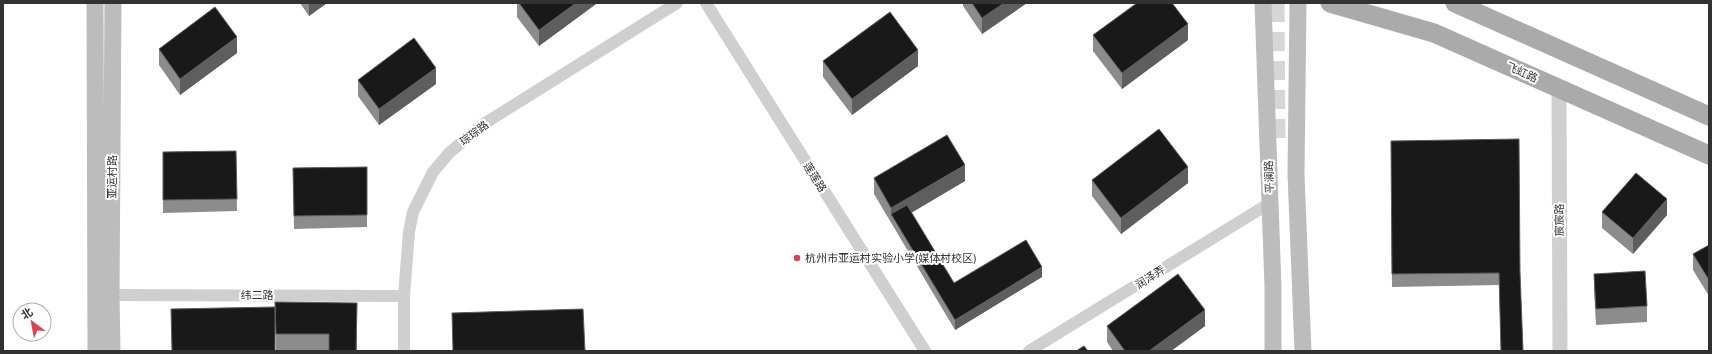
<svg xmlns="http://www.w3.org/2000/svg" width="1712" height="354" font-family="'Public Sans','Noto Sans SC',sans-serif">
	<rect width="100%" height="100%" fill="#fff"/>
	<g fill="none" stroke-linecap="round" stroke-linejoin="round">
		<path stroke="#d6d6d6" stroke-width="19" stroke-dasharray="19 10" stroke-linecap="butt" d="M1275 3 1276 148"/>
		<path stroke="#cfcfcf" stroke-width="12" d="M706 3 925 351
			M111 295 404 296
			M404 351V296L409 232 413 212 433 172 449 153 482 125 677 3
			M1029 351 1270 203"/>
		<path stroke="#cfcfcf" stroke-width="15" d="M1559 88 1560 351"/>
		<path stroke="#bcbcbc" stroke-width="17" d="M95 3 96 351
			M1263 3 1273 287V351
			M1298 3 1296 174 1303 351
			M112 351 111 295 113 3"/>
		<path stroke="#aaa" stroke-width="19" d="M1330 3 1434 33 1709 155
			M1455 3 1709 116"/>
	</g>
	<path fill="#8c8c8c" d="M300 3H327L309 16Z
		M517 3H596V4L539 46 517 17Z
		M963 3H1027L982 34 963 6Z
		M1093 35 1188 40 1122 89 1093 51Z
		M159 49 237 53 180 95 159 65Z
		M823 61 918 66 852 115 823 77Z
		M358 80 436 84 379 125 358 96Z
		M1391 141 1520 272 1523 351H1501L1499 285 1392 287Z
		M236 151 237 211 163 213V152Z
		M367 167V227L294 229 293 168Z
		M874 178 965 181 911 212 954 283 1042 277 955 330 874 194Z
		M1092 180 1188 183 1121 234 1092 196Z
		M1602 212 1667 215 1633 254 1602 228Z
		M1709 245V296L1693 270V254Z
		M1594 274 1647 306V322L1596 325 1594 290Z
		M357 303V351H276L275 307Z
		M1107 326H1205L1171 351H1113L1107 342Z"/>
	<path fill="#5e5e5e" d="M309 3H327L309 16Z
		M576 3H596V4L539 46V30Z
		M1004 3H1027L982 34V18Z
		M1188 24V40L1122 89V73Z
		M237 37V53L180 95V79Z
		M918 50V66L852 115V99Z
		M436 68V84L379 125V109Z
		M965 165V181L896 222 891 214V208Z
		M1188 167V183L1121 234V218Z
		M1667 199V215L1633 254V238Z
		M1042 267V277L955 330V320Z
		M1205 310V326L1171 351H1149Z"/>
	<path fill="#191919" stroke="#5e5e5e" d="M519 3H576L539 30Z
		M972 3H1004L982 18Z
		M1137 3H1172L1188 24 1122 73 1093 35Z
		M215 7 237 37 180 79 159 49Z
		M890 12 918 50 852 99 823 61Z
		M414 38 436 68 379 109 358 80Z
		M1159 129 1188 167 1121 218 1092 180Z
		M947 135 965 165 891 208 874 178Z
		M1519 139 1520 272 1523 351H1501L1499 273 1392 274 1391 141Z
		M236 151 237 199 163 200V152Z
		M367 167V215L294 216 293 168Z
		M1636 173 1667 199 1633 238 1602 212Z
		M907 205 954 283 1026 240 1042 267 955 320 891 214Z
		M1709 245V280L1693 254Z
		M1645 271 1647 306 1596 309 1594 274Z
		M1178 274 1205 310 1149 351H1125L1107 326Z
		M275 302 357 303 356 351H329V334H276Z
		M275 307V351H172L171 309Z
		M583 309 585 351H453L452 313Z
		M1084 346 1088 351H1076Z"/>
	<circle fill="#da4255" stroke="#fff" stroke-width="1.5" cx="797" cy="258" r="4"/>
	<g text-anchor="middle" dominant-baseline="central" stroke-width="4" stroke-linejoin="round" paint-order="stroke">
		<g font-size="11" fill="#323232" stroke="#fff">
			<text transform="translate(1522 72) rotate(24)">飞虹路</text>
			<text transform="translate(474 133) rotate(-37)">琮琮路</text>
			<text transform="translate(112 177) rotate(-90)">亚运村路</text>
			<text transform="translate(815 177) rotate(58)">莲莲路</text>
			<text transform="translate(1269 177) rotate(-92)">平澜路</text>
			<text transform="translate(1559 220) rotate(-90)">宸宸路</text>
			<text transform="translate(1150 277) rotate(-32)">润泽弄</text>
			<text x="257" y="295">纬二路</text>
		</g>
		<g font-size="11" fill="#323232" stroke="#fff" text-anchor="start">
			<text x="805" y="258">杭州市亚运村实验小学(媒体村校区)</text>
		</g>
	</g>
	<rect width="1712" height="354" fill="none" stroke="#323232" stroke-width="8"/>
	<g transform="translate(32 322) rotate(328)"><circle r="19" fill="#ffffff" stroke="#adadad"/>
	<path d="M0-3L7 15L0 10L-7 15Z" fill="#da4255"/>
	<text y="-6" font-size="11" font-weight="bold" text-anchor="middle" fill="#323232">北</text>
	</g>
</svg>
